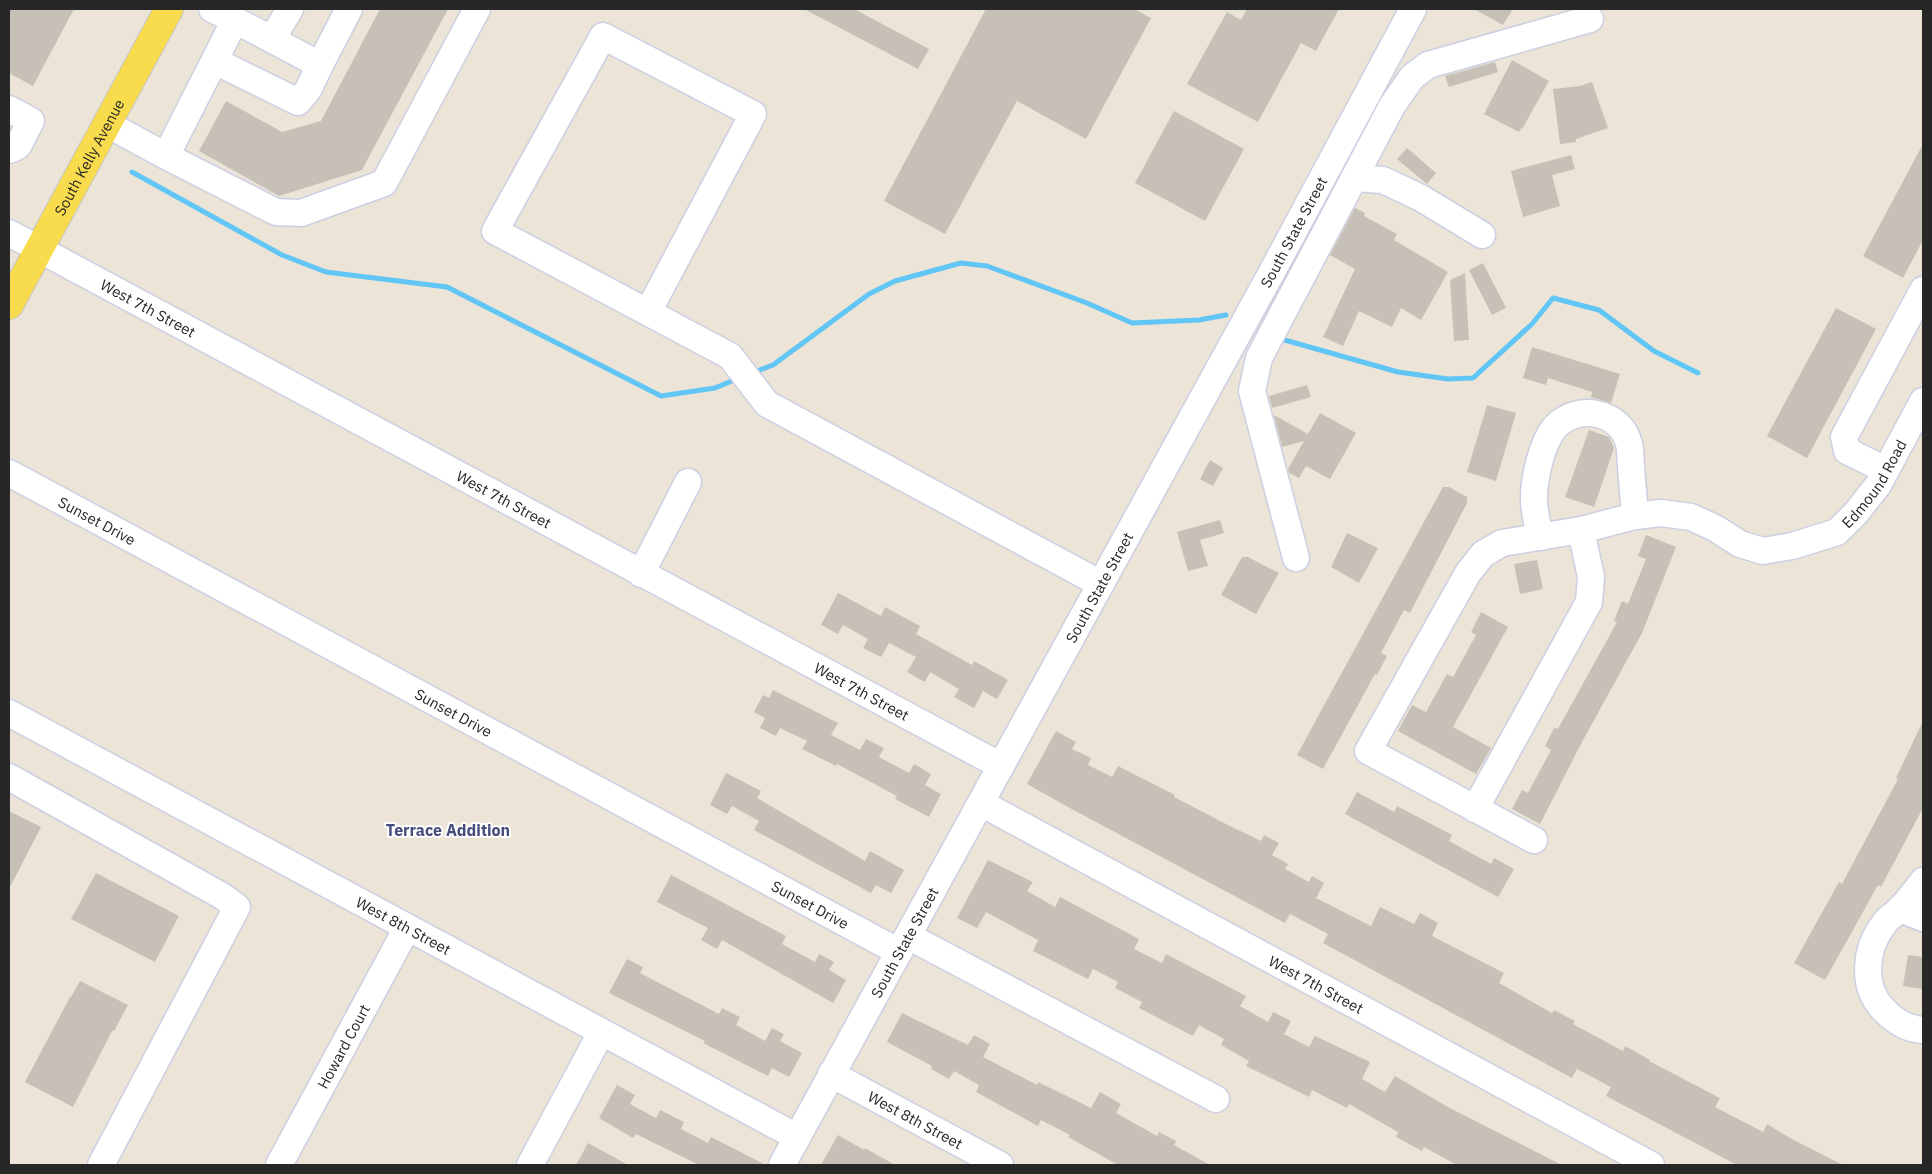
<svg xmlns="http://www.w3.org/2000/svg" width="1932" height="1174" font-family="'IBM Plex Sans',sans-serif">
	<rect width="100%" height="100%" fill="#ebe4d7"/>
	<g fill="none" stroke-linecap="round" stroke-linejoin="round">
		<path stroke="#61c5f6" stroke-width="5" d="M132 172 282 255 326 272 447 287 661 396 715 388 739 378
			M1281 339 1398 372 1448 379 1473 378 1532 324 1553 298 1599 310 1654 351 1698 373
			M754 372 773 365 869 294 895 281 961 263 987 266 1087 303 1132 323 1199 320 1226 315"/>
	</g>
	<path fill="#c6c0b7" d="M9 9H74L33 86 9 73Z
		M380 9H448L362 170 279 196 199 151 226 101 282 132 321 121Z
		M804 9H854L929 49 918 69Z
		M986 9H1134L1151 18 1086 139 1017 101 945 234 884 201Z
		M1247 9H1339L1316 51 1301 43 1258 122 1187 84 1227 12 1241 20Z
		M1474 9H1513L1503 25Z
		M1512 60 1549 81 1522 129 1521 128 1519 132 1484 114Z
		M1495 62 1498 72 1449 87 1445 76Z
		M1592 82 1608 128 1576 139V142L1560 144 1553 89 1580 86Z
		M1174 111 1244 149 1205 221 1135 183Z
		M1923 144V240L1903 278 1863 256Z
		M1407 148 1436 173 1427 184 1397 159Z
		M1571 155 1575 169 1552 175 1560 206 1523 217 1511 171Z
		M1355 208 1365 213 1364 216 1397 234 1394 240 1448 272 1421 320 1401 308 1392 327 1359 311 1343 346 1323 337 1355 269 1330 255Z
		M1483 263 1506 308 1492 315 1469 270Z
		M1465 273 1469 340 1454 341 1450 280Z
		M1836 308 1876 329 1807 458 1767 436Z
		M1532 347 1620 374 1611 403 1591 397 1592 392 1548 378 1546 385 1523 378Z
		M1307 385 1311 397 1272 408 1269 396Z
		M1487 405 1516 413 1496 481 1467 472Z
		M1320 413 1356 433 1330 479 1306 466 1299 478 1289 473 1288 469 1304 441 1282 447 1274 415 1308 434Z
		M1589 430 1609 437 1614 448 1594 507 1565 497Z
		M1210 460 1223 468 1213 486 1200 479Z
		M1443 487H1449L1467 497V503L1410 613 1404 610 1381 653 1387 656 1377 675 1375 674 1323 769 1297 755Z
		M1220 520 1224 533 1200 540 1208 566 1188 571 1177 532Z
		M1347 533 1378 548 1359 583 1331 567Z
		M1646 535 1676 547 1642 633 1582 742 1540 824 1512 809 1522 790 1528 793 1551 750 1545 746 1554 728 1558 729 1617 622 1614 621 1622 601 1628 604 1646 559 1638 556Z
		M1242 557H1248L1279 573 1256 614 1221 595Z
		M1537 560 1543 589 1520 594 1514 564Z
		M838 593 881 616 885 607 920 626 916 634 972 665 974 661 1008 680 997 699 983 691 974 708 954 697 959 689 930 672 925 682 907 672 916 657 889 643 881 657 863 648 868 639 843 625 838 634 821 625Z
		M1481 612 1508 627 1453 727 1491 748 1476 774 1398 731 1412 705 1426 712 1447 674 1453 677 1476 635 1471 632Z
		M773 690 838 723 831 735 860 750 866 739 884 748 879 757 909 773 914 764 931 774 925 785 941 794 929 817 895 799 897 796 837 764 836 766 802 749 807 741 780 728 776 736 760 728 765 718 754 712 763 695 769 698Z
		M1923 721V808L1881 887 1878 885 1825 980 1794 963 1839 882 1842 884 1898 779 1896 778Z
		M1056 731 1076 742 1072 749 1091 758 1088 765 1112 777 1118 766 1175 795 1174 797 1226 824 1261 841 1264 835 1279 843 1272 855 1288 864 1285 869 1309 882 1312 876 1324 883 1316 898 1371 926 1380 907 1414 924 1420 913 1438 923 1432 936 1504 973 1499 983 1552 1013 1554 1010 1575 1021 1573 1024 1623 1051 1625 1046 1650 1060 1649 1061 1720 1098 1715 1107 1763 1132 1767 1124 1790 1138 1843 1165H1737L1606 1096 1611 1087 1577 1069 1572 1078 1323 943 1328 934 1290 914 1285 923 1068 807 1027 784Z
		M726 773 761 791 757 798 865 861 870 851 904 870 891 893 876 885 871 893 754 830 759 821 732 806 727 814 710 805Z
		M1357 792 1394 812 1397 806 1433 825 1452 835 1449 841 1491 864 1494 858 1514 869 1498 897 1345 814Z
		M9 811 41 827 9 889Z
		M988 860 1033 882 1027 891 1055 907 1060 897 1139 939 1134 949 1162 963 1166 954 1246 996 1240 1006 1268 1022 1273 1012 1291 1021 1284 1034 1309 1047 1315 1036 1370 1062 1362 1079 1385 1092 1395 1076 1446 1106 1562 1165H1457L1424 1147 1422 1151 1396 1137 1398 1132 1349 1104 1347 1108 1312 1090 1309 1097 1246 1066 1249 1061 1221 1045 1224 1039 1199 1025 1193 1036 1139 1008 1142 1002 1115 988 1118 982 1093 969 1088 979 1033 951 1038 940 986 912 977 928 957 918Z
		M96 873 179 916 155 962 71 919Z
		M671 875 786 936 782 944 815 962 819 954 834 962 829 970 846 980 833 1003 722 940 717 949 701 940 708 928 657 902Z
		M1908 955 1923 957V989L1903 986Z
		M627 959 643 967 640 973 719 1014 722 1008 740 1017 736 1025 765 1041 772 1028 784 1034 780 1041 802 1053 789 1077 772 1068 768 1076 703 1043 705 1041 609 993Z
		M80 981 128 1005 114 1031H112L73 1107 25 1082 70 997H71Z
		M902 1013 968 1045 974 1035 990 1044 983 1057 1037 1085 1038 1082 1091 1108 1100 1092 1121 1104 1116 1113 1157 1136 1159 1132 1176 1141 1174 1145 1210 1165H1118L1068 1137 1070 1135 1041 1120 1038 1126 976 1092 979 1085 954 1071 949 1079 931 1069 932 1066 887 1042Z
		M617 1085 635 1095 630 1104 656 1118 660 1110 684 1122 681 1129 708 1143 711 1137 766 1165H699L636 1134 633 1138 599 1118Z
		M838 1135 864 1150 865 1148 895 1165H821Z
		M588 1143 628 1165H576Z"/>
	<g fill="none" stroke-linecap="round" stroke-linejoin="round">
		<g stroke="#cccfe2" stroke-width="29">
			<g id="minor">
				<path d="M235 20 320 65 349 9"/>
				<path d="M272 39 290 9"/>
				<path d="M215 61 298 102 308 90 320 65"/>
				<path d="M9 109 31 121 18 146 9 150"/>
				<path d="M107 124 166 156 276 212 301 213 384 183 477 9"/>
				<path d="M166 156 235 20 212 9"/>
				<path d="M1354 178 1383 180 1421 198 1482 235"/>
				<path id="s1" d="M9 233 1001 766"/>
				<path d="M648 312 753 114 603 36 495 231 730 356 767 404 1101 584"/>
				<path d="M1886 470 1847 451 1844 437 1923 290"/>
				<path id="s2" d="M9 473 899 952"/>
				<path d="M1540 537C1538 526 1535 515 1534 503 1533 482 1541 444 1555 427 1577 403 1621 411 1629 444 1631 451 1630 459 1631 466 1632 483 1634 499 1635 516"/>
				<path d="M1296 558 1252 391 1259 358 1392 106 1412 77 1428 65 1590 19"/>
				<path d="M641 574 688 482"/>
				<path id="s3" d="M9 713 797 1137"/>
				<path d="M9 777 222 896 237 907 101 1165"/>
				<path id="s4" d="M981 803 1651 1165"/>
				<path d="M1475 809 1589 602 1591 577 1581 530"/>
				<path id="s5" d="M1534 840 1368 751 1468 573 1483 554 1502 543 1581 530 1635 516 1661 513 1691 517 1715 528 1740 544 1763 551 1792 546 1837 532 1856 513 1878 485 1923 401"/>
				<path d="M1923 881C1916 890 1909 900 1901 908 1896 914 1888 917 1884 924 1865 948 1861 986 1883 1009 1894 1021 1906 1029 1923 1030"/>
				<path d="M1900 909 1923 918"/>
				<path d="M908 936 1216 1099"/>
				<path id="s6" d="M831 1074 1000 1165"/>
				<path id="s7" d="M279 1165 407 928"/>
				<path d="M530 1165 601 1033"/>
				<path id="s8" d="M782 1165 1273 270 1413 9"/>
			</g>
		</g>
		<g stroke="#c7c7c7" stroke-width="30">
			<g id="major">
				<path id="s9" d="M9 305 169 9"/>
			</g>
		</g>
		<use href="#minor" stroke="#fff" stroke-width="26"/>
		<use href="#major" stroke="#f9db4e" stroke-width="28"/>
	</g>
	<g text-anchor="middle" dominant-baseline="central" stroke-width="4" stroke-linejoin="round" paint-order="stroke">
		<g font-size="15" fill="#272727" stroke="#fff">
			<text stroke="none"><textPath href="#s9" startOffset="168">South Kelly Avenue</textPath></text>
			<text stroke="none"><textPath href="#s8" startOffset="1064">South State Street</textPath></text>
			<text stroke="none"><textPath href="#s1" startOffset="158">West 7th Street</textPath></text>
			<text stroke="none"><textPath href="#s5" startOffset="849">Edmound Road</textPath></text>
			<text stroke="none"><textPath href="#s1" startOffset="562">West 7th Street</textPath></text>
			<text stroke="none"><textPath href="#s2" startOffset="100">Sunset Drive</textPath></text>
			<text stroke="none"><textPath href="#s8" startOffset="659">South State Street</textPath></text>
			<text stroke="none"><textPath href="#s1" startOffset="968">West 7th Street</textPath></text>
			<text stroke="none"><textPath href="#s2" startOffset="505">Sunset Drive</textPath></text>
			<text stroke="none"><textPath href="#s2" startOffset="910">Sunset Drive</textPath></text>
			<text stroke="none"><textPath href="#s3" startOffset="448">West 8th Street</textPath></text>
			<text stroke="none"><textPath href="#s8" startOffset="254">South State Street</textPath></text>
			<text stroke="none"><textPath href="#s4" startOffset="381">West 7th Street</textPath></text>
			<text stroke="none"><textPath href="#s7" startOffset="135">Howard Court</textPath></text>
			<text stroke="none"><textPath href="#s6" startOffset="96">West 8th Street</textPath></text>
		</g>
		<g font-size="16" font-weight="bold" fill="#454b7a" stroke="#fff">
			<text x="448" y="830">Terrace Addition</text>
		</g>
	</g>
	<rect width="1932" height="1174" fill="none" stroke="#272727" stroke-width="20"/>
</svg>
